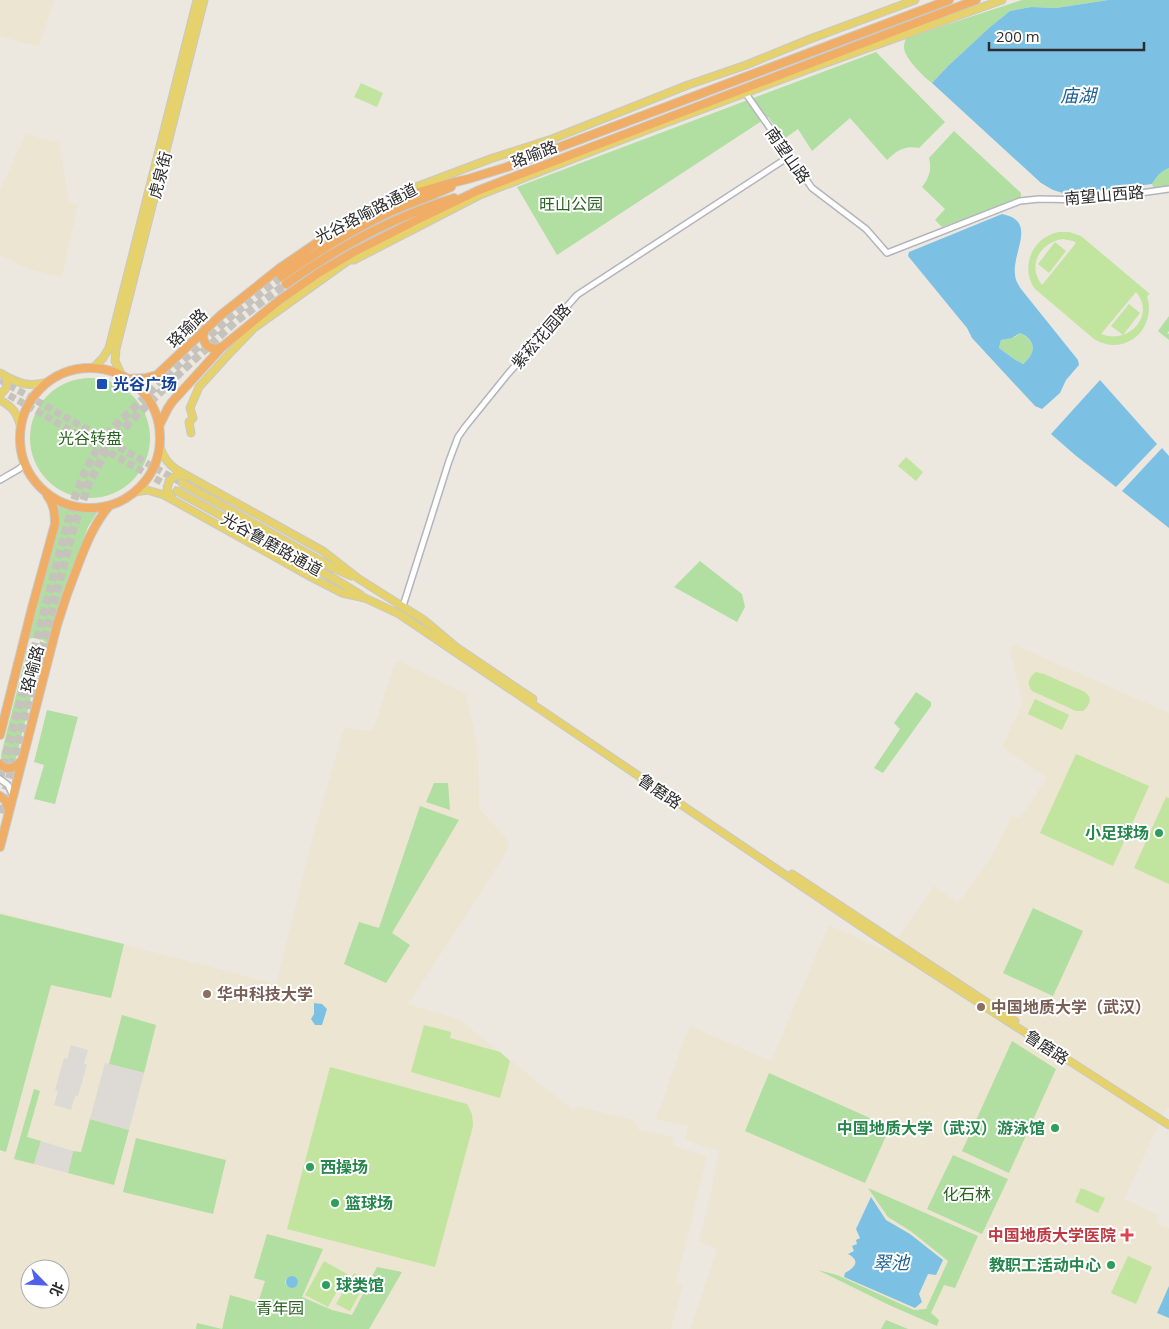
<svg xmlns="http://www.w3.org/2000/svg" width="1169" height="1329" font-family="'Open Sans','Noto Sans SC',sans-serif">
	<rect width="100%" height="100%" fill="#ece8e0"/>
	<path fill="#ece5d1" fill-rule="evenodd" d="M0 0H54L39 47 0 36Z
		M26 134 59 143 69 201 78 205 62 277 28 269 0 255V190Z
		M1015 645 1169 713V1108L1167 1107 1124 1199 1158 1215 1157 1224 1169 1228V1329H690L717 1249 699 1241 709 1202 719 1151 685 1140 688 1126 656 1119 685 1037 690 1026 771 1061 829 925 888 952 934 886 958 903 990 859 1012 816 1020 818 1047 778 1002 747 1023 702 1009 648Z
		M401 662 466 694 478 749 479 808 507 839 508 849 473 905 408 1004 460 1020 574 1111 576 1106 634 1120 639 1130 674 1137 673 1145 707 1157 676 1283 683 1285 671 1329H0V912L276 984 312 840 344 727 361 730H373L395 663ZM30 1269H60V1299H30Z"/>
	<path fill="#b1dea1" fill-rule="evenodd" d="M1022 0H1108L1056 8 1031 7 1010 11 990 27 948 66 932 83C924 77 904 58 904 47 904 44 905 41 906 38Z
		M876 52 945 122 919 148C905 145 897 150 887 160L850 118 812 151 798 129 784 139 768 117 557 255 517 187Z
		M954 131 1021 193V198L942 227 935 220 945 209 922 187C929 178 932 169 929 158Z
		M1169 168V187L1154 189 1152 184C1157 176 1160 172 1169 168Z
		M1169 316V331L1167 333 1169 334V340L1158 331Z
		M1020 333C1036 341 1037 353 1023 364L1014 359 999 348 1001 340 1015 337Z
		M30 438a60 60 0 1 1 120 0a60 60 0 1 1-120 0Z
		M56 502C70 509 82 511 98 511L88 527 69 577 48 644C42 639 37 636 29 639L59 521V509Z
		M700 561 742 594 745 607 737 622 674 587Z
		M32 645 39 646 42 650V654L16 758 13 762 6 764 2 762 1 755 27 651Z
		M916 692 931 702V706L883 773 874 768 900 729 894 723Z
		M47 710 78 717 55 804 34 799 44 765 34 762Z
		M434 783H448L450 810 426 802Z
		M420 806 459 820 392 933 410 945 386 983 344 964 359 922 379 928Z
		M1033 908 1083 931 1053 996 1003 973Z
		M0 914 124 944 111 998 51 985 6 1152 0 1150Z
		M122 1015 156 1025 144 1073 109 1064Z
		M1012 1041 1056 1069 1009 1173 962 1151Z
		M769 1073 890 1127 865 1183 745 1131Z
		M34 1089 40 1091 27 1137 41 1141 34 1164 14 1159Z
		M90 1119 129 1130 114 1185 68 1173 73 1151 81 1152Z
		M136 1138 226 1160 213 1214 123 1192Z
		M953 1155 1008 1179 982 1234 927 1209Z
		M868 1188 978 1236 955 1288 944 1285 931 1313 939 1320 937 1326 889 1305 818 1270 837 1275 914 1310 926 1309 948 1261 912 1232 888 1217Z
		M267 1234 323 1249 302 1297 332 1310 352 1315 377 1267 402 1272 369 1329H196L197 1323 222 1329 230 1295 258 1303 265 1281 254 1278ZM287 1278H296C299 1282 298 1285 295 1287L287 1286 285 1282Z
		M886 1320 908 1329H881Z"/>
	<path fill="#c1e49e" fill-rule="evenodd" d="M361 83 383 93 377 107 354 97Z
		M1059 232H1069L1081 236 1150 294 1147 296C1157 329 1125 358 1094 339L1034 288C1020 265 1033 237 1059 232ZM1063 239 1073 241 1076 243 1042 285C1026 265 1041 242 1063 239ZM1136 292C1156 315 1129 345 1101 334Z
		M1055 242 1066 251 1049 273 1038 264Z
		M1129 304 1140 313 1123 335 1111 326Z
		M906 457 923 472 916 481 898 466Z
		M1036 672 1044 674 1085 692C1093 698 1090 705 1083 711H1076L1032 691C1026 684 1029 677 1036 672Z
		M1035 699 1069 715 1062 730 1028 714Z
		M1076 754 1149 786 1113 866 1040 833Z
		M1166 797 1169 798V884L1134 868Z
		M424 1025 451 1032 450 1038 500 1052 510 1061 500 1098 411 1072Z
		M330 1067 467 1104 472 1114 473 1126 435 1267 287 1229Z
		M1081 1188 1105 1198 1098 1213 1075 1202Z
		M1128 1256 1152 1267 1136 1304 1111 1293Z
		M324 1261 347 1274 328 1307 305 1295Z
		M354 1273 367 1280 350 1311 336 1304Z"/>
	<path fill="#dddad6" d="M71 1045 88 1050 84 1063 87 1065 78 1096H75L71 1110 54 1105 58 1091 55 1090 64 1058 67 1059Z
		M105 1063 144 1073 129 1130 90 1119Z
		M41 1141 73 1151 68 1173 34 1164Z"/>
	<path fill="#7cc1e4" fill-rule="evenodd" d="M1108 0H1169V168C1160 172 1157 176 1152 184L1074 194H1066L1053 190 1041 183 932 83 948 66 990 27 1010 11 1031 7 1056 8Z
		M1002 214C1038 221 1012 252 1015 274 1015 280 1018 284 1021 289L1078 360 1079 365 1066 380 1060 393 1042 409 1035 406 972 338 967 328 908 256 909 252ZM1020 333C1036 340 1037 353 1023 364L1014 359 999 348 1001 340 1012 338Z
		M1100 380 1157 444 1116 487 1075 455 1051 434Z
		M1162 448 1169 456V528L1122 491Z
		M314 1003 322 1004 327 1009 322 1025H315L311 1019 314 1014Z
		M871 1197 886 1220 910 1234 943 1260 936 1275 928 1274 919 1294 922 1302 915 1308 844 1277 845 1273C855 1267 861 1261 848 1254L854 1251 852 1246 857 1244 856 1240 860 1238 856 1229Z
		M286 1282a6 6 0 1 1 12 0a6 6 0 1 1-12 0Z
		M1169 1286V1318L1157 1313Z"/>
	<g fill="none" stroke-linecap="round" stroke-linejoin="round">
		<path stroke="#c6c2bc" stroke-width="7" stroke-dasharray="7 3.5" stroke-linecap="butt" d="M0 380 182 483
			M0 390 177 491"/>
		<path stroke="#c6c2bc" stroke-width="8" stroke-dasharray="8 4" stroke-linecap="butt" d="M0 778 70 514 76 494 85 472 96 451 111 430 177 366 230 317 281 277
			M0 813 73 530 89 483 107 449 116 437 136 416 181 372 235 322 286 284"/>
		<g stroke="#b3b4be" stroke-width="8">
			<path id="minor" d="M744 91 812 188 866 229 887 253 1020 201 1039 199 1090 200 1169 189
				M0 480 19 469 25 464
				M403 606 449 461 458 437 465 427 507 375 577 295 790 156
				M0 779 8 785 13 796"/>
		</g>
		<g stroke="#c8c8c8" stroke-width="9">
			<path id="major" d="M392 196 490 159 552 139 688 85 746 65 810 39 915 0
				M93 368 103 358 109 348 197 0
				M0 373C19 384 29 388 50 381
				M122 376 115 361 116 349 204 0
				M0 394C7 390 9 383 5 376
				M0 400C14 408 17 413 21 428
				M191 433 189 422 193 418 190 408 199 387 229 354 254 328 349 260H354L480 195 644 131 812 68 1002 0
				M160 447C163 457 168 464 177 470L323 551 359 579 424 620 456 647 533 699
				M182 483 335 569 351 576
				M177 491 345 585 361 595
				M135 492 147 490 164 495 311 577 342 593 365 598 399 614 877 937 1169 1125
				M172 498 167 490 169 481 177 475 184 476
				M792 874 1015 1021"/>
		</g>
		<g stroke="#c8c8c8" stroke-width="10">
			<path id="highway" d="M281 277C315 253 352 230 390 212 410 203 431 196 451 187
				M286 284C338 247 393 217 454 198
				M205 329 203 337C205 347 212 351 221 347
				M20 438a70 70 0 1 1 140 0a70 70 0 1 1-140 0Z
				M128 379 146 378 157 375 221 315 280 268 324 238 369 214 412 194 447 184 468 179 507 167 949 0
				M159 426 168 408 172 402 222 347 281 299 320 272 354 252 419 219 477 191 508 179 976 0
				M0 735 32 608 55 524C55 513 54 504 47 495
				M0 764C7 771 15 769 21 761
				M0 796 5 800 9 810
				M0 847 57 625C63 605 70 585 78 565 86 544 94 524 109 506"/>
		</g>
		<use href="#minor" stroke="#fff" stroke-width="5"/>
		<use href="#major" stroke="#e5d26c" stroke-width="7"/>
		<use href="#highway" stroke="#f0ad66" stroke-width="8"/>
	</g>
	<rect fill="#1a4fb4" stroke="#fff" stroke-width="2" x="96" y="378" width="12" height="12" rx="2.5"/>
	<g fill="#2e9e5b" stroke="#fff" stroke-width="2">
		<circle cx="1159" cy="833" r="5"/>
		<circle cx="1055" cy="1128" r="5"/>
		<circle cx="310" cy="1167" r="5"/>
		<circle cx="335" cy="1203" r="5"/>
		<circle cx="1111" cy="1265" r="5"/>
		<circle cx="326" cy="1285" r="5"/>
	</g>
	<g fill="#8d6e63" stroke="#fff" stroke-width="2">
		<circle cx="207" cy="994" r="5"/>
		<circle cx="981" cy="1007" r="5"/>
	</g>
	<path fill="#e0444e" stroke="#fff" stroke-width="2" d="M1124.5 1227.5h5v5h5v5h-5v5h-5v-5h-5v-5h5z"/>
	<g text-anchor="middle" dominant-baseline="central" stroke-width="4" stroke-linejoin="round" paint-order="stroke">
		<g font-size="16" fill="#2c2c2c" stroke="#fff">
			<text transform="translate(534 154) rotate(-21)">珞喻路</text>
			<text transform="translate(788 155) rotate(55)">南望山路</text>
			<text transform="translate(160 175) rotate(-75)">虎泉街</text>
			<text transform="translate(1104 195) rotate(-5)">南望山西路</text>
			<text transform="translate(366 213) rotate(-27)">光谷珞喻路通道</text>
			<text transform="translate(187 328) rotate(-44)">珞瑜路</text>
			<text transform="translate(541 336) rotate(-49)">紫菘花园路</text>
			<text transform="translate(272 544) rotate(29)">光谷鲁磨路通道</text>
			<text transform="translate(32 669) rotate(-75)">珞喻路</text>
			<text transform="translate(660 791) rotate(34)">鲁磨路</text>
			<text transform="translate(1047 1047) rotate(33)">鲁磨路</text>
		</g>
		<g font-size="16" fill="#2a6321" stroke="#fff">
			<text x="571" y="204">旺山公园</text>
			<text x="90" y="438">光谷转盘</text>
			<text x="967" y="1194">化石林</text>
			<text x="280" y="1308">青年园</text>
		</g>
		<g font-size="16" font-weight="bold" fill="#164399" stroke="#fff" text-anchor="start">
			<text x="113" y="384">光谷广场</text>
		</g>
		<g font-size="16" font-weight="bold" fill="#27864d" stroke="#fff" text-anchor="end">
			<text x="1149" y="833">小足球场</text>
			<text x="1045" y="1128">中国地质大学（武汉）游泳馆</text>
			<text x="320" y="1167" text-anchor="start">西操场</text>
			<text x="345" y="1203" text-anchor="start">篮球场</text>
			<text x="1101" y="1265">教职工活动中心</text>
			<text x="336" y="1285" text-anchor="start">球类馆</text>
		</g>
		<g font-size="16" font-weight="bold" fill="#785e54" stroke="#fff" text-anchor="start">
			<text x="217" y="994">华中科技大学</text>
			<text x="991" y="1007">中国地质大学（武汉）</text>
		</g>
		<g font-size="16" font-weight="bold" fill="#be3a42" stroke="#fff" text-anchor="end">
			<text x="1116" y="1235">中国地质大学医院</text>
		</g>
		<g font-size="18" font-style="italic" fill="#1a5f92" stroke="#fff">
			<text x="1078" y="95">庙湖</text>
			<text x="891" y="1262">翠池</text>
		</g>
	</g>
	<g transform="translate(45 1284) rotate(114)"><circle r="24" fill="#ffffff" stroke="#ababab"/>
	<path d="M0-4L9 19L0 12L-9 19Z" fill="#4f60ea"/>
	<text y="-8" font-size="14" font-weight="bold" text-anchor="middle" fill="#2c2c2c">北</text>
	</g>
	<path d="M989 42v8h155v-8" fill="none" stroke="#2c2c2c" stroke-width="2.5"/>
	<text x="996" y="42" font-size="15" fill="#2c2c2c" stroke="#ffffff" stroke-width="4" paint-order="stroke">200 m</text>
</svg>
